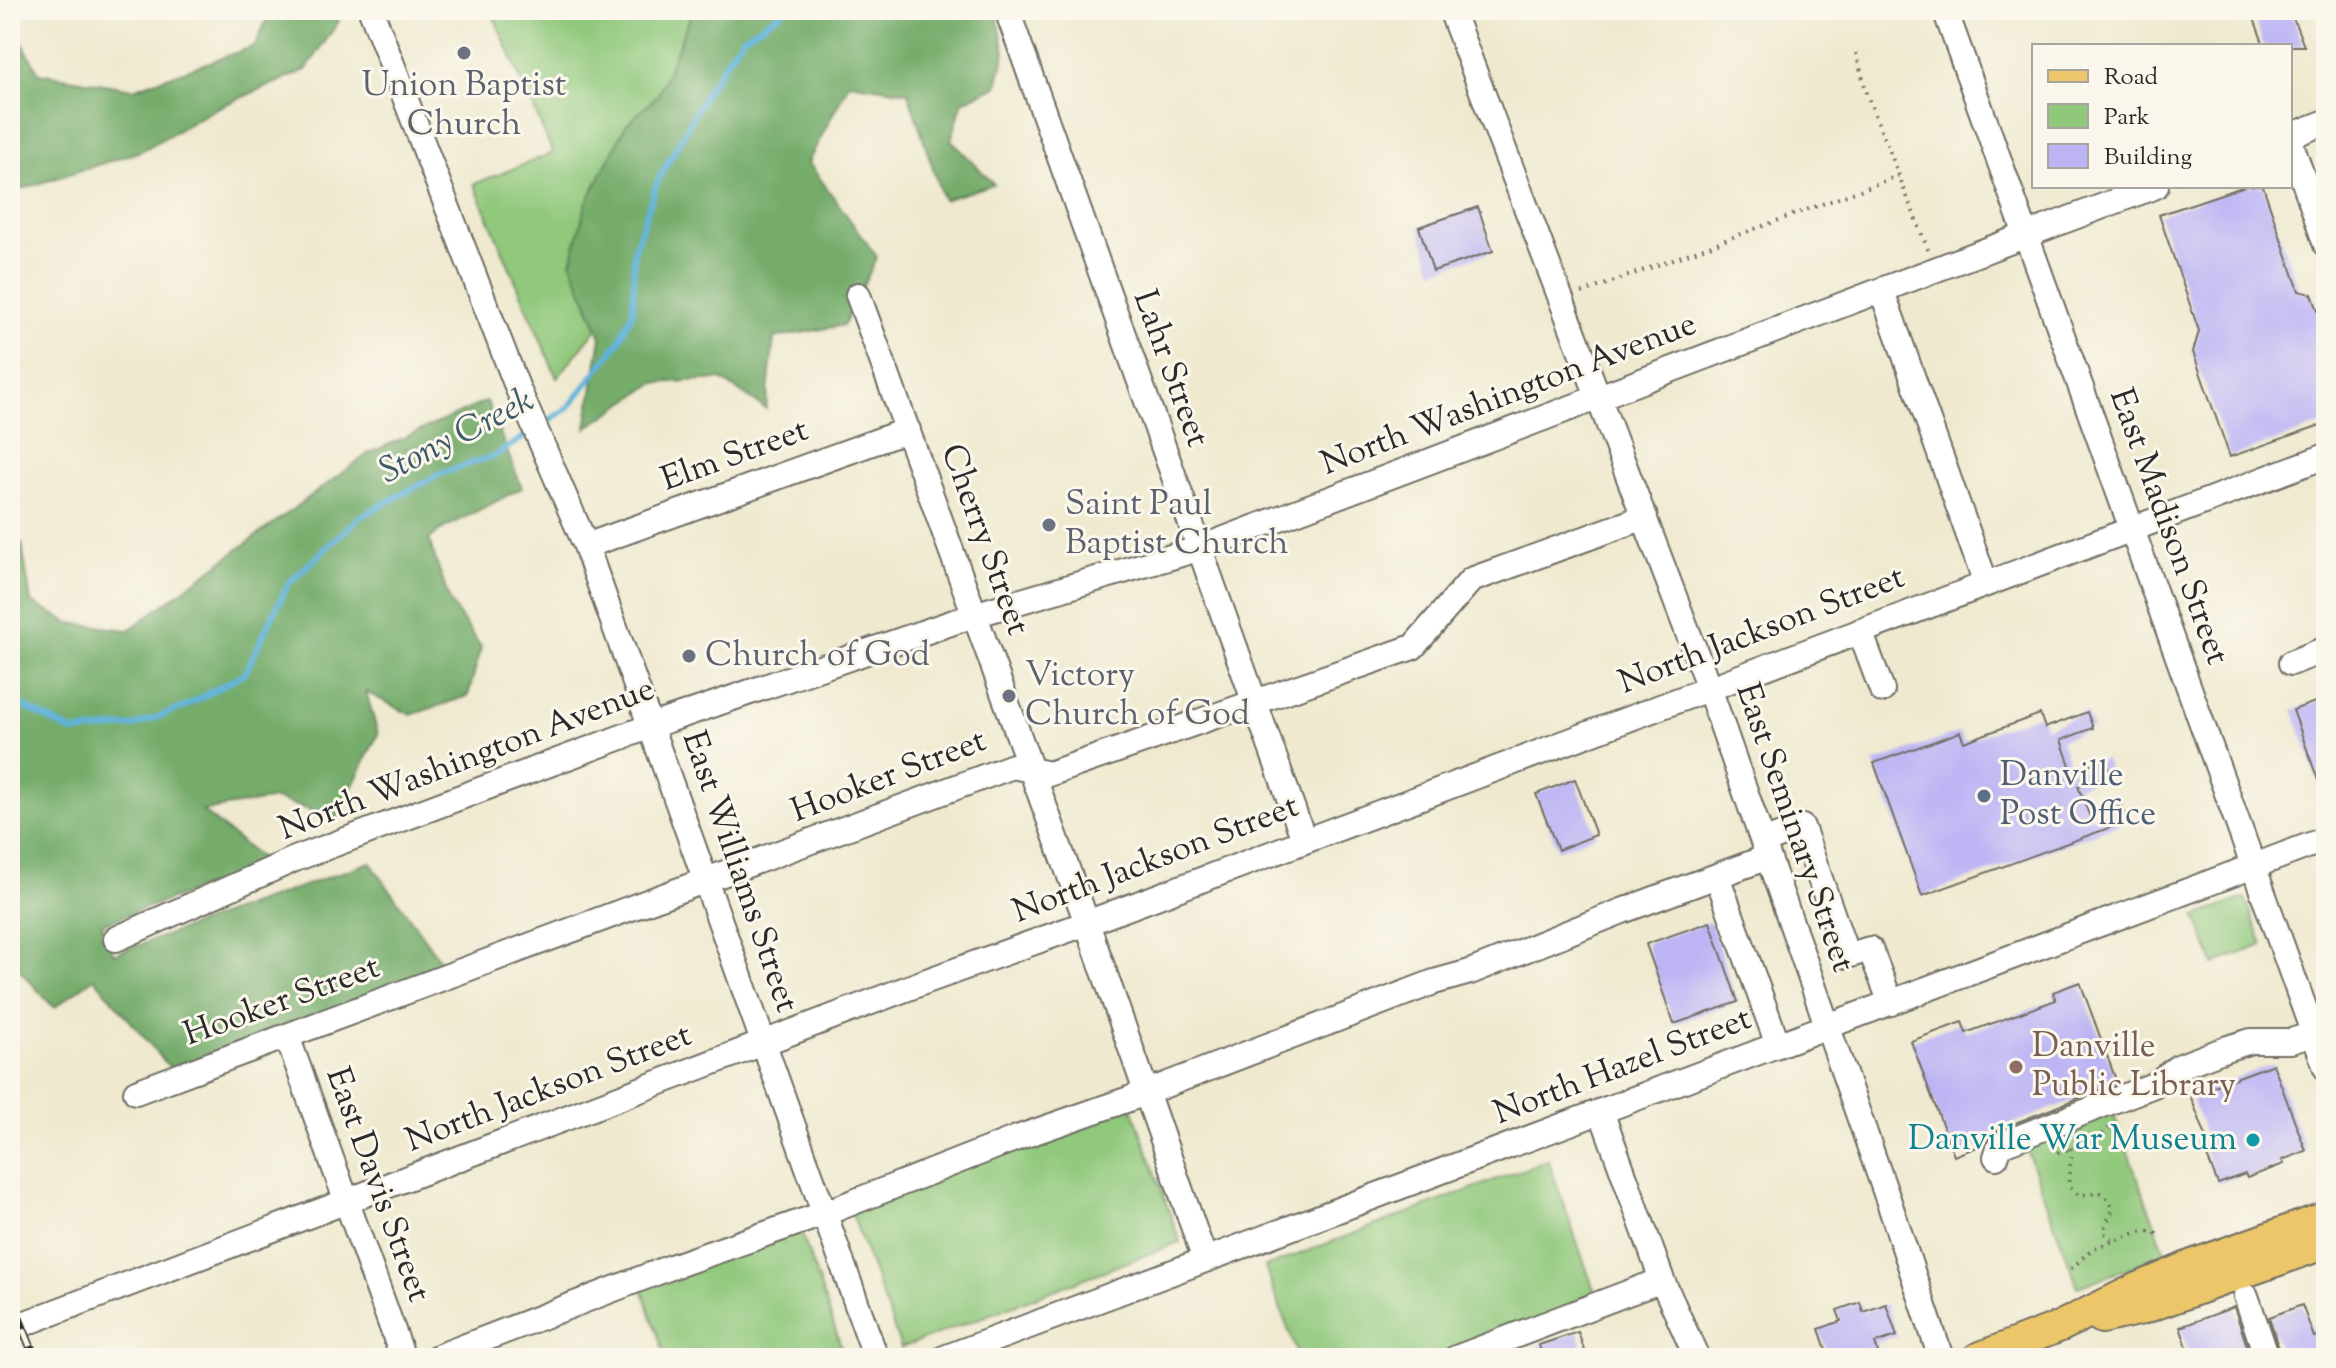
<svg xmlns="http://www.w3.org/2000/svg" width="2336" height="1368" font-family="'Sorts Mill Goudy',serif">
	<rect width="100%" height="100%" fill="#fbf7ec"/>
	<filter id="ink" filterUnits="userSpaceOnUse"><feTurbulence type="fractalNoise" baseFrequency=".0125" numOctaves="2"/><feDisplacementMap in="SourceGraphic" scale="16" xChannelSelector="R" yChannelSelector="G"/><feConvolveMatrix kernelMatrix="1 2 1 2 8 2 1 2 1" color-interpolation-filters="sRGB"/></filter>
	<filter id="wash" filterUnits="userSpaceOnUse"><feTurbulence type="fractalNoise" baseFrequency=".006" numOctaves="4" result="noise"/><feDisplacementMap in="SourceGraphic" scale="32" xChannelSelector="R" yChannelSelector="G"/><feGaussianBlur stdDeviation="1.8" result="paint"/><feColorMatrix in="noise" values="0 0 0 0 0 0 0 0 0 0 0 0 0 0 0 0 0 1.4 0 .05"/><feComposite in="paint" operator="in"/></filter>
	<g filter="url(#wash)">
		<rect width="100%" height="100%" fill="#efe9cf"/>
		<path fill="#90c87b" stroke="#5e7a53" stroke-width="2" d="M491 10H743L597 328 557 378 474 184 553 153Z
			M2245 898 2263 945 2214 964 2196 916Z
			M1129 1099 1180 1242 901 1348 848 1203Z
			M2112 1110 2166 1254 2078 1287 2024 1143Z
			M1548 1160 1599 1304 1456 1358H1299L1265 1267Z
			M798 1222 845 1358H666L639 1280Z"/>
		<path fill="#74ac6b" stroke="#506c4b" stroke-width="2" d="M271 10H327L339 21 306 70 217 108 141 151 10 193V20L39 73 133 89 255 46Z
			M693 10H996L1005 52 997 86 963 101 951 140 994 184 943 200 908 92 849 83 808 162 877 257 844 325 774 338 766 409 721 379 655 383 586 428 601 337 571 263 586 204 626 125 658 95Z
			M487 401 522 488 440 530 429 540 450 602 481 647 468 696 411 715 366 692 378 734 337 818 274 799 202 811 268 864 102 924 114 954 370 862 451 976 171 1069 94 978 54 1008 10 959V539L22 544 31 602 69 623 129 630 369 453Z"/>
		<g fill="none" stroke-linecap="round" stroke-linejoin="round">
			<path stroke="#5fb2db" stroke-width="6" d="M539 427 569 407 619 342 633 311 634 250 657 183 707 90 743 37 786 10
				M10 691 21 705 73 732 134 726 184 707 245 673 288 584 359 517 440 474 496 455 530 433"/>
		</g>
		<g id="blocks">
			<path fill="#bcb4f4" d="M2251 10H2290L2304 46H2264Z
				M2245 186H2263L2299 291 2312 294 2326 333V423L2230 457 2193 352 2199 331 2159 215Z
				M1478 207 1493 251 1433 271 1419 227Z
				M2326 698V797H2324L2293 710Z
				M2087 712 2093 728 2061 740 2072 771 2105 759 2110 774 2078 786 2090 817 2122 806 2128 821 1922 896 1874 763 1960 732 1964 742 2040 714 2045 728Z
				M1575 779 1596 835 1558 850 1536 794Z
				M1710 922 1738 1002 1674 1024 1646 944Z
				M2080 982 2117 1083 1995 1131 1989 1135 1985 1144 1954 1156 1911 1041 1962 1022 1966 1033 2056 1000 2053 992Z
				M2273 1064 2306 1151 2282 1160 2284 1164 2247 1178 2245 1174 2218 1184 2203 1146 2209 1144 2190 1095Z
				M1860 1302 1863 1312 1886 1304 1897 1336 1875 1343 1878 1353 1863 1358H1857L1854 1352 1829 1358 1819 1329 1841 1321 1837 1310Z
				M2302 1305 2314 1337 2326 1333V1358H2282L2269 1317Z
				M2234 1307 2251 1358H2191L2180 1327Z
				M1578 1332 1587 1358H1543L1539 1345Z"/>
		</g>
	</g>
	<g filter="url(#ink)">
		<use href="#blocks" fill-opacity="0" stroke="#706e64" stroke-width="2"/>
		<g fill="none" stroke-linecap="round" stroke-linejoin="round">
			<g stroke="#706e64" stroke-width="28">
				<path id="minor" d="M371 10 518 389 586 546 876 1358
					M1007 10 1304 840
					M1451 10 1709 688 1889 1202 1941 1358
					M1945 10 2326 1068
					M2290 136 2326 122
					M2290 141 2326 245
					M1882 291 1986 584
					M858 295 1087 923 1205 1260
					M586 546 908 430
					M1860 631 1882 690
					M2291 663 2326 649
					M1763 842 1802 827 1847 956 1870 949 1891 1003
					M1717 876 1778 1045
					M116 939 295 859 651 726 974 615 1198 549 2156 186
					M287 1036 403 1358
					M136 1092 1013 766 1049 774 1413 647 1471 580 1645 517
					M1601 1111 1662 1280 1697 1358
					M1996 1157 2000 1145 2154 1085 2178 1067 2228 1048 2251 1041H2291L2326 1030
					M2246 1296 2267 1358
					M10 1329 924 982 1087 923 2326 456
					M435 1358 671 1267 823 1214 1017 1138 1129 1099 1434 982 1470 972 1622 911 1768 857
					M944 1358 2326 839
					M1456 1358 1662 1280"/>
			</g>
			<g stroke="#706e64" stroke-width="34">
				<path id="major" d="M2102 1318 2142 1309 2326 1243
					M1978 1358 2061 1326 2136 1289 2195 1264 2326 1217"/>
			</g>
			<path stroke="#706e64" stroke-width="4" stroke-dasharray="2 6" stroke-linecap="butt" d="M1856 53 1867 94 1928 250
				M1582 293 1898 176
				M2053 1147 2058 1153C2074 1146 2100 1141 2110 1127
				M2070 1148C2075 1167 2059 1183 2079 1195L2101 1193 2108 1199 2113 1209 2104 1228V1233L2114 1241
				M2071 1269 2092 1249 2138 1232 2153 1231 2160 1237"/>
			<use href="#minor" stroke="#fff" stroke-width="24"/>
			<use href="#major" stroke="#ecc669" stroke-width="30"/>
			<g stroke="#2b2b2b" stroke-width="9">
				<path id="rail" d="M10 1296 35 1358"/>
			</g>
			<use href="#rail" stroke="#fbf7ec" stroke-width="6" stroke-dasharray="18" stroke-linecap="butt"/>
		</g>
	</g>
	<g fill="#6b7280" stroke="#fbf7ec" stroke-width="3">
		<circle cx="464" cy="53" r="8"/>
		<circle cx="1049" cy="525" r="8"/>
		<circle cx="689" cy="656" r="8"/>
		<circle cx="1009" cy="696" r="8"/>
	</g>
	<circle fill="#5c6f8a" stroke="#fbf7ec" stroke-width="3" cx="1984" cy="796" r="8"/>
	<circle fill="#8d6e63" stroke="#fbf7ec" stroke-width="3" cx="2016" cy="1067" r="8"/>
	<circle fill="#0f9aa8" stroke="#fbf7ec" stroke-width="3" cx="2253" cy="1140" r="8"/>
	<g text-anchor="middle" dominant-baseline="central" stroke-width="6" stroke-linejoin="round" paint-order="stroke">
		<g font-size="34" fill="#5b616d" stroke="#fbf7ec" text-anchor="start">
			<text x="464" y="86" text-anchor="middle">Union Baptist<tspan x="464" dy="39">Church</tspan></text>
			<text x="1065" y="505">Saint Paul<tspan x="1065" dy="39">Baptist Church</tspan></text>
			<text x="705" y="656">Church of God</text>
			<text x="1025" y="676">Victory<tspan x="1025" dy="39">Church of God</tspan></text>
		</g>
		<g font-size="34" fill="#2b2b2b" stroke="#fbf7ec">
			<text transform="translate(1170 369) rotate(70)">Lahr Street</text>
			<text transform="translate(1509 395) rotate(-21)">North Washington Avenue</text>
			<text transform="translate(735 456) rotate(-20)">Elm Street</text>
			<text transform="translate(2168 527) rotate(70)">East Madison Street</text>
			<text transform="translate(984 540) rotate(70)">Cherry Street</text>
			<text transform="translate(1762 631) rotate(-21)">North Jackson Street</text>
			<text transform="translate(467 760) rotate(-21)">North Washington Avenue</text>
			<text transform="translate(889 777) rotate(-21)">Hooker Street</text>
			<text transform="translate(1794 828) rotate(71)">East Seminary Street</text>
			<text transform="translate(1156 860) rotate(-21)">North Jackson Street</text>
			<text transform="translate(739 872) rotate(71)">East Williams Street</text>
			<text transform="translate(282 1002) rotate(-20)">Hooker Street</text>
			<text transform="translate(1623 1067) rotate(-21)">North Hazel Street</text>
			<text transform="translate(549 1089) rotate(-21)">North Jackson Street</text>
			<text transform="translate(377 1185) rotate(70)">East Davis Street</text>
		</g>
		<g font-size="34" fill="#4e5e75" stroke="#fbf7ec" text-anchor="start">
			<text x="2000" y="776">Danville<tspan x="2000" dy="39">Post Office</tspan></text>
		</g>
		<g font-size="34" fill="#785e54" stroke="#fbf7ec" text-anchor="start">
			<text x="2032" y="1047">Danville<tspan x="2032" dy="39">Public Library</tspan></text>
		</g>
		<g font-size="34" fill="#0d838f" stroke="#fbf7ec" text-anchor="end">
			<text x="2237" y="1140">Danville War Museum</text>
		</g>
		<g font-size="36" font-style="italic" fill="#3d5a69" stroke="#fbf7ec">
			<text transform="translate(457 437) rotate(-27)">Stony Creek</text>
		</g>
	</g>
	<rect width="2336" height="1368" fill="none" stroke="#fbf7ec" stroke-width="40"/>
	<rect x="2032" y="44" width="260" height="144" fill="#fbf7ec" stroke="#a8a59f" stroke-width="2"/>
	<rect x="2048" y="70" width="40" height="12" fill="#ecc669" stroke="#a8a59f" stroke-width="2"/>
	<text x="2104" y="84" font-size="24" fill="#2b2b2b">Road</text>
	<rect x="2048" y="104" width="40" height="24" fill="#90c87b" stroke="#a8a59f" stroke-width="2"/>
	<text x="2104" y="124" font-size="24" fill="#2b2b2b">Park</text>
	<rect x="2048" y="144" width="40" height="24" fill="#bcb4f4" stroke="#a8a59f" stroke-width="2"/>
	<text x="2104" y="164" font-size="24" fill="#2b2b2b">Building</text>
</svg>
